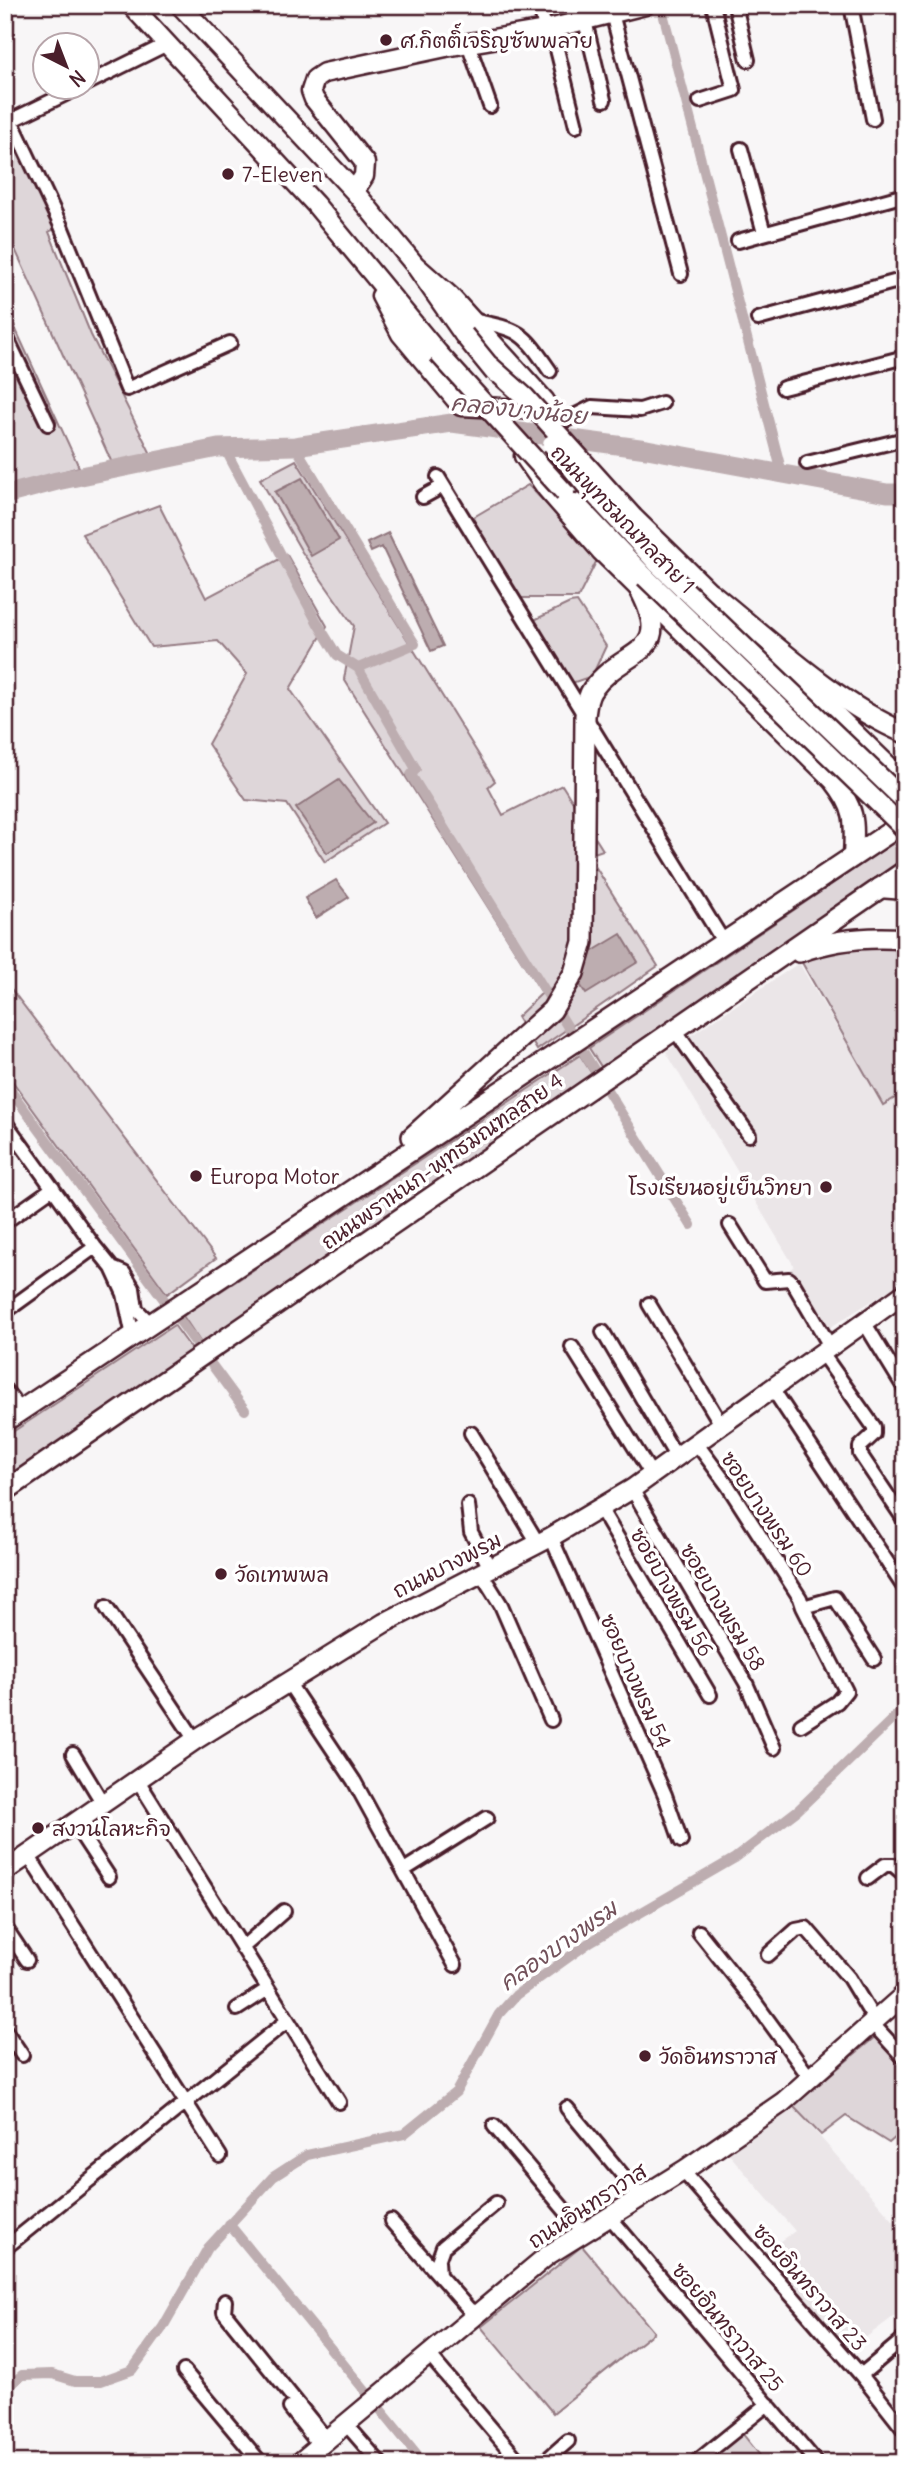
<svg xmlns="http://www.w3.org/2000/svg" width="910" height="2468" font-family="Delius,'Playpen Sans Thai',sans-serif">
	<rect width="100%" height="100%" fill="#f8f6f7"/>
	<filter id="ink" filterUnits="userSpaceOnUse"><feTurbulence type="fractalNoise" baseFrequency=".0143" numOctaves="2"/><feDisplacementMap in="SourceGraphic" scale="14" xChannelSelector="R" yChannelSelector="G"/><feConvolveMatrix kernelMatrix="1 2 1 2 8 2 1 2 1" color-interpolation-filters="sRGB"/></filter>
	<g filter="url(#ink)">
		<path fill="#ebe6e8" d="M799 963 883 1105 905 1092V1280L826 1330 789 1270 794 1266 666 1052Z
			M793 2106 905 2234V2308L848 2351 762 2255 795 2231 729 2154Z"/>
		<path fill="#ded6d9" stroke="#947a82" stroke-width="2" d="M7 128 56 228 49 232 91 335 151 454 112 463 5 227Z
			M5 306 79 467 5 488Z
			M296 460 495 781 488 787 503 815 562 785 603 850 588 855 658 966 537 1050 517 1017 542 993 344 679 354 626 302 552 260 479Z
			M528 485 598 558 578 598H519L472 518Z
			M159 505 206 598 287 555 327 626 290 689 384 823 325 862 287 804 246 800 208 744 247 674 218 641 151 647 82 534Z
			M577 602 606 646 592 676 569 684 532 621 570 603Z
			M905 835V862L602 1068 589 1048Z
			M826 943 905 949V1092L883 1105 800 959Z
			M5 981 216 1258 167 1294 5 1071Z
			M580 1055 592 1074 203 1346 183 1316Z
			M174 1325 193 1351 5 1480V1437Z
			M876 2036 905 2068V2129L889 2143 846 2116 821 2135 793 2106Z
			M582 2246 654 2332 553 2413 481 2327Z
			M742 2433 766 2463H705Z"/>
		<path fill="#bdadb0" stroke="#8f747b" stroke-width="2" d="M302 478 339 540 311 556 275 492Z
			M388 533 443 646 431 651 382 547 371 552 367 543Z
			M339 780 373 823 327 853 296 808Z
			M336 880 349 897 316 918 305 898Z
			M621 934 638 962 586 994 568 966Z"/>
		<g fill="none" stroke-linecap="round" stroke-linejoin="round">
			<path stroke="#bdadb0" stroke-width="10" d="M664 17 782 473
				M295 446 415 644 358 668 416 769 411 775 691 1225
				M224 447 318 624 337 655 358 668
				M5 1083 245 1410
				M229 2224 424 2463
				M5 2389 22 2375 52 2374 75 2381H101L132 2370 163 2327 208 2248 273 2177 307 2155 404 2134 456 2092 499 2014 516 1995 590 1942 735 1858 798 1810 905 1707"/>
			<path stroke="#bdadb0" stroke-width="19" d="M5 495 57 481 218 448 295 446 452 423 647 449 887 493H905"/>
			<g stroke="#4a1f2b" stroke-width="18">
				<path id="street" d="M540 5 545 30
					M735 5 748 60
					M851 5 873 119
					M610 6 681 274
					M585 21 604 100
					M552 29 576 126
					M468 43 490 106
					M88 83 167 44
					M700 101 734 90 713 5
					M11 120 61 226 127 389 230 343
					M6 123 78 88
					M741 149 764 233
					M738 241 905 195
					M758 319 905 279
					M472 320C520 330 522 330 550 371
					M5 334 48 424
					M783 388 905 357
					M545 404 566 420 592 407 640 410 662 403
					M807 463 905 439
					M438 477 723 941
					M423 497 443 486
					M674 1029 749 1135
					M5 1122 95 1247 112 1268 124 1273 133 1288 136 1309 151 1324
					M5 1222 53 1188
					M730 1225 765 1281 789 1279 793 1283 830 1346
					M112 1268 124 1294 133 1336
					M649 1304 722 1426
					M5 1312 95 1247
					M864 1322 905 1389
					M603 1332 677 1458
					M572 1347 652 1475
					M821 1352 874 1427V1434L860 1447V1454L905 1521
					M772 1388 905 1589
					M5 1390 21 1410
					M471 1433 538 1543
					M697 1444 728 1486 800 1598 803 1607 835 1598 874 1659
					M632 1489 746 1683 774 1748
					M468 1505 471 1532 490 1568
					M600 1508 710 1695
					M551 1537 665 1795 681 1841
					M481 1573 501 1605 551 1720
					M106 1607 195 1740
					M288 1682 354 1781 455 1965
					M801 1725 837 1702 846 1691 803 1607
					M73 1754 102 1802
					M137 1779 339 2102
					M73 1822 109 1877
					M28 1855 220 2156
					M404 1870 487 1818
					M868 1878 885 1865H893L905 1875
					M5 1927 27 1960
					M699 1932 754 2001 810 2078
					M242 1948 284 1911
					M768 1955 796 1930 806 1928 849 1978 875 2021
					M237 2009 268 1989
					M872 2023 905 2059
					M5 2030 22 2055
					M567 2108 641 2197
					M494 2126 583 2232
					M683 2171 861 2375 905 2431
					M609 2216 817 2463
					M391 2221 475 2316
					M5 2248 287 2021
					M439 2275 438 2261 443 2247 496 2203
					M225 2301 224 2312 327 2440
					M429 2355 518 2460
					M184 2371 261 2463
					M861 2375 905 2338
					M290 2408 320 2446
					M346 2424 380 2463
					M543 2463 568 2441
					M695 2463 768 2404"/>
			</g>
			<g stroke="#4a1f2b" stroke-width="23">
				<path id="secondary" d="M131 5 315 204 438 353
					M180 5 354 191 415 265 464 335
					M354 191 364 176 365 163 314 99 311 91 315 79 324 73 446 47 545 30 645 5
					M381 296 401 334 461 406 540 410 544 407 545 401 450 296 415 265
					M524 456 547 489 601 551 833 780C856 809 855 820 853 857
					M585 484 658 564
					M575 503 645 577
					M633 517 721 603
					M773 654 905 782
					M879 888 905 890
					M5 1871 195 1740 384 1623 551 1537 632 1489 905 1293
					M299 2463 548 2255 686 2169 783 2102 905 1994"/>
			</g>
			<g stroke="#4a1f2b" stroke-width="24">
				<path id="primary" d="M711 593C768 639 838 705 905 733
					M799 952C834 939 868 936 905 939
					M412 1137 552 1010 574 973 583 942 585 716C586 708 587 697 592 690 623 646 677 659 639 588
					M5 1421 905 822
					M5 1491 905 871"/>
			</g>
			<use href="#street" stroke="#fff" stroke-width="12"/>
			<use href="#secondary" stroke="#fff" stroke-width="18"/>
			<use href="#primary" stroke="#fff" stroke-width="19"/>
			<g stroke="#4a1f2b" stroke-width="23" stroke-linecap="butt">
				<path id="secondary-bridge" d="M464 335 495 373
					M438 353 565 493
					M489 365 525 397 633 517
					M552 444 585 484
					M658 564 905 801
					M645 577 905 829"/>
			</g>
			<use href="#secondary-bridge" stroke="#fff" stroke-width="18"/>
		</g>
	</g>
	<g fill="#4a1f2b" stroke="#fff" stroke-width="2.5">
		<circle cx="386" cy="40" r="7"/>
		<circle cx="228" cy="174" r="7"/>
		<circle cx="196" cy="1176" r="7"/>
		<circle cx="826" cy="1187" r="7"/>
		<circle cx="221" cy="1574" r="7"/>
		<circle cx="38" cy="1828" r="7"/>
		<circle cx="645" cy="2056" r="7"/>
	</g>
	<g text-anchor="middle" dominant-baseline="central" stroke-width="7" stroke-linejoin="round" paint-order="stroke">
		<g font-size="21" fill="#4a1f2b" stroke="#fff" text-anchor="start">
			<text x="400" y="40">ศ.กิตติ์เจริญซัพพลาย</text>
			<text x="242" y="174">7-Eleven</text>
			<text x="210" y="1176">Europa Motor</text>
			<text x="812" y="1187" text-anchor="end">โรงเรียนอยู่เย็นวิทยา</text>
			<text x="235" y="1574">วัดเทพพล</text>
			<text x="52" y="1828">สงวนโลหะกิจ</text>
			<text x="659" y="2056">วัดอินทราวาส</text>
		</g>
		<g font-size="21" fill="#4a1f2b" stroke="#fff">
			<text transform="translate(623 519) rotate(46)">ถนนพุทธมณฑลสาย 1</text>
			<text transform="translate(442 1161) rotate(-35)">ถนนพรานนก-พุทธมณฑลสาย 4</text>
			<text transform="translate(767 1514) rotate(56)">ซอยบางพรม 60</text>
			<text transform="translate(447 1565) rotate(-27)">ถนนบางพรม</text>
			<text transform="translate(672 1592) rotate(60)">ซอยบางพรม 56</text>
			<text transform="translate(723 1607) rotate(59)">ซอยบางพรม 58</text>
			<text transform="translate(636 1681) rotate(66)">ซอยบางพรม 54</text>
			<text transform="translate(587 2206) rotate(-33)">ถนนอินทราวาส</text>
			<text transform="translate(810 2287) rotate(49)">ซอยอินทราวาส 23</text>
			<text transform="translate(728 2327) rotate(50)">ซอยอินทราวาส 25</text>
		</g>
		<g font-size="23" font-style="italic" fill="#72515a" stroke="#fff">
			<text transform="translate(519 409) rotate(6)">คลองบางน้อย</text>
			<text transform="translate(558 1945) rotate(-35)">คลองบางพรม</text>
		</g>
	</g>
	<rect width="910" height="2468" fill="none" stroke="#fff" stroke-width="28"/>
	<rect x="14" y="14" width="882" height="2440" fill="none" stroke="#4a1f2b" stroke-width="2.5" filter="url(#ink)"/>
	<g transform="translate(66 66) rotate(138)"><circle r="33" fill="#ffffff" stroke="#b7a5aa" stroke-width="2"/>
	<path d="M0-5L12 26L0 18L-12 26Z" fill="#4a1f2b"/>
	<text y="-10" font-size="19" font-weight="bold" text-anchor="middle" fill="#4a1f2b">N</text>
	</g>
</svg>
